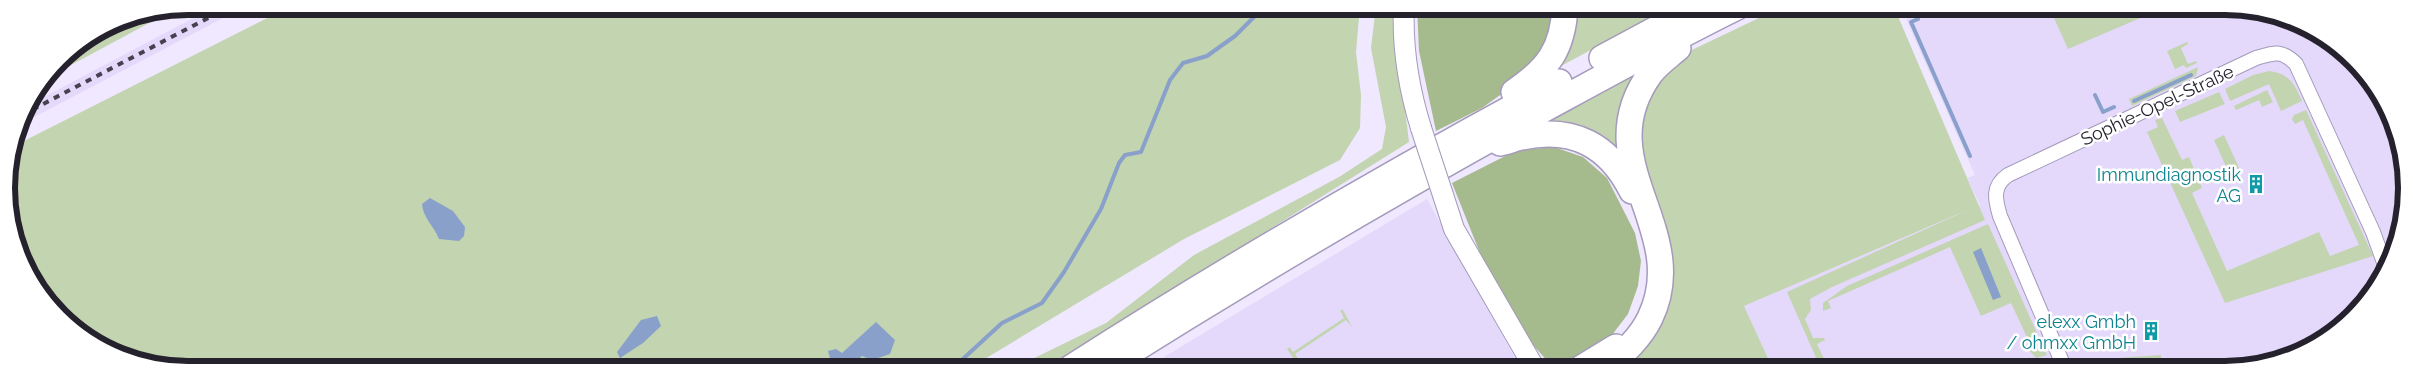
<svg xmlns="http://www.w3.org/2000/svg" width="2413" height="376" font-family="Raleway,sans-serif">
	<rect width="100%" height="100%" fill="#efe8fe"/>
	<path fill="#e4d9fb" d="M216 6H246L19 125 20 118 29 105Z
		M1931 7H2237L2306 25 2362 68 2397 130 2406 200 2393 258 2354 316 2305 351 2237 369H1773L1744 306 1980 205 1967 178 1975 175 1906 19Z
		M1427 199 1521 369H1144Z"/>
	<path fill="#c3d4b0" d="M291 6H1360L1356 52 1361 95 1360 128 1340 160 1184 239 968 369H176L107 351 51 308 16 246 7 176 14 146Z
		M1376 6H1396L1398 52 1409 142 1046 369H1012L1106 323 1194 255 1339 177 1382 149 1386 127 1371 48Z
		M1571 7H1671L1561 66 1558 63Z
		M1782 7H1894L1985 220 1832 287 1810 299 1811 310 1805 319 1813 338H1824L1825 340 1817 344 1828 367 1835 364 1836 367 1821 369 1787 292 1970 209 1744 306 1773 369H1614L1659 306 1640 169 1639 111 1677 57Z
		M2049 7H2166L2068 49Z
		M177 8 47 78 60 59 119 20Z
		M2187 42 2188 44 2181 48 2188 64 2196 61 2197 63 2186 68 2184 65 2175 69 2167 51Z
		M2198 67 2196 76 2132 106 2129 99Z
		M1640 70 1617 122 1623 161 1545 122Z
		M2269 71C2289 73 2295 85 2302 101L2281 111 2269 84 2230 101 2225 89 2253 75Z
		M2267 90 2273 102 2262 107 2259 100 2236 110 2234 106Z
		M2219 92 2225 104 2180 122 2175 111Z
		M2306 110 2373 256 2225 303 2147 132 2158 127 2155 120 2162 118 2182 160 2189 157 2202 188 2192 193 2227 271 2319 232 2330 256 2359 245 2303 120 2295 124 2292 119 2294 115Z
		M2224 135 2239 168 2229 173 2214 140Z
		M1988 224 2047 355 2036 358 2027 348 2031 346 2011 303 1981 316 1950 247 1828 301 1831 308 1823 311V303L1847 286Z
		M1340 310H1343L1352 327 1346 320 1295 354 1299 360 1296 362 1287 349 1290 347 1293 352 1344 318Z
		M2161 355V363L2142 365 2141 359 2121 361V366L2107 367 2106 362H2092L2093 369H2077L2074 361Z"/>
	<path fill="#a6bb8d" d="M1417 7H1555V31L1535 70 1482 108 1436 131 1419 51Z
		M1554 147 1583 157 1607 178 1635 233 1641 261 1638 286 1628 314 1602 348 1564 367 1551 365 1533 345 1484 263 1452 183 1515 151Z"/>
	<path fill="#89a0cb" d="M430 198 453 211 465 227 464 236 459 241 439 239C434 226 423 218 422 204Z
		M1981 248 2001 297 1993 300 1973 252Z
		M657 316 661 326 643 343 620 358 617 352 641 320Z
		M876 322 895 340 890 354 872 360 862 356 848 369H833L828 351 836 349 842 353Z"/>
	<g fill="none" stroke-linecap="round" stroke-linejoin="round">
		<path stroke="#89a0cb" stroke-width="4" d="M1918 19 1911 22 1970 156
			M2095 95 2103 112 2114 107
			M2134 101 2191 75
			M952 369 1002 323 1042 303 1064 272 1101 209 1119 163 1125 155 1141 152 1170 80 1183 63 1207 56 1235 36 1256 15V6"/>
		<g stroke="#a49abb" stroke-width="16">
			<path id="street" d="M2065 369 2000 216C1995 199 1992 186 2008 175L2256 58C2274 53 2281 49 2296 64L2373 232 2386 268"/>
		</g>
		<g stroke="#a49abb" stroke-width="22">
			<path id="secondary" d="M1404 6C1402 47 1409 89 1421 128
				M1443 195 1454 229 1535 369"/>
		</g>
		<g stroke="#a49abb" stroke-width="28">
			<path id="highway" d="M1602 58 1697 7
				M1514 92C1548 69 1563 49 1565 7
				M1500 143C1508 142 1515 138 1522 137 1573 126 1609 145 1632 191
				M1069 369C1228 267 1392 172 1559 82
				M1103 369C1241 282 1383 198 1526 119 1596 81 1666 42 1737 7
				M1580 369 1616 347
				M1605 369C1622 354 1640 339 1650 318 1693 229 1586 163 1650 74 1657 64 1669 56 1678 48"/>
		</g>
		<use href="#street" stroke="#fff" stroke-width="14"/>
		<use href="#secondary" stroke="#fff" stroke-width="20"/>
		<use href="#highway" stroke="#fff" stroke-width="25"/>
		<path stroke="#46414f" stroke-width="4" stroke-dasharray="6 6" stroke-linecap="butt" d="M22 115 231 6"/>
		<g stroke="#a49abb" stroke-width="22" stroke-linecap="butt">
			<path id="secondary-bridge" d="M1421 128 1443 195"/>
		</g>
		<use href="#secondary-bridge" stroke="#fff" stroke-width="20"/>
	</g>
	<defs>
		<g id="building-bare" transform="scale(1.5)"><path d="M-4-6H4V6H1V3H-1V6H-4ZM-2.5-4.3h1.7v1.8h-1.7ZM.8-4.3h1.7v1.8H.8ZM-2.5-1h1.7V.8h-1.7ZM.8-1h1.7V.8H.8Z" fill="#0f9aa8" stroke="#fff" stroke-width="2.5" paint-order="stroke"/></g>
	</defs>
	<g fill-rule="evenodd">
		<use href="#building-bare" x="2256" y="184"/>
		<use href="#building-bare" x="2151" y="331"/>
	</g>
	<g text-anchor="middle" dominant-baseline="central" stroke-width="5" stroke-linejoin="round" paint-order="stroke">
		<g font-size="18" fill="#25212d" stroke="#fff">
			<text transform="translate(2157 105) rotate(-25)">Sophie-Opel-Straße</text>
		</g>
		<g font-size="18" fill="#0d838f" stroke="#fff" text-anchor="end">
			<text x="2241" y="174">Immundiagnostik<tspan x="2241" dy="21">AG</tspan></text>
			<text x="2136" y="321">elexx Gmbh<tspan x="2136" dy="21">/ ohmxx GmbH</tspan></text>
		</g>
	</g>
	<path d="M0 0H2413V376H0ZM188 15H2225A173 173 0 0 1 2398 188V188A173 173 0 0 1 2225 361H188A173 173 0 0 1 15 188V188A173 173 0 0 1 188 15Z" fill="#fff" fill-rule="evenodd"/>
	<path fill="none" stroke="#25212d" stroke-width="6" d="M188 15H2225A173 173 0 0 1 2398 188V188A173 173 0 0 1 2225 361H188A173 173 0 0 1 15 188V188A173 173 0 0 1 188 15Z"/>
</svg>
